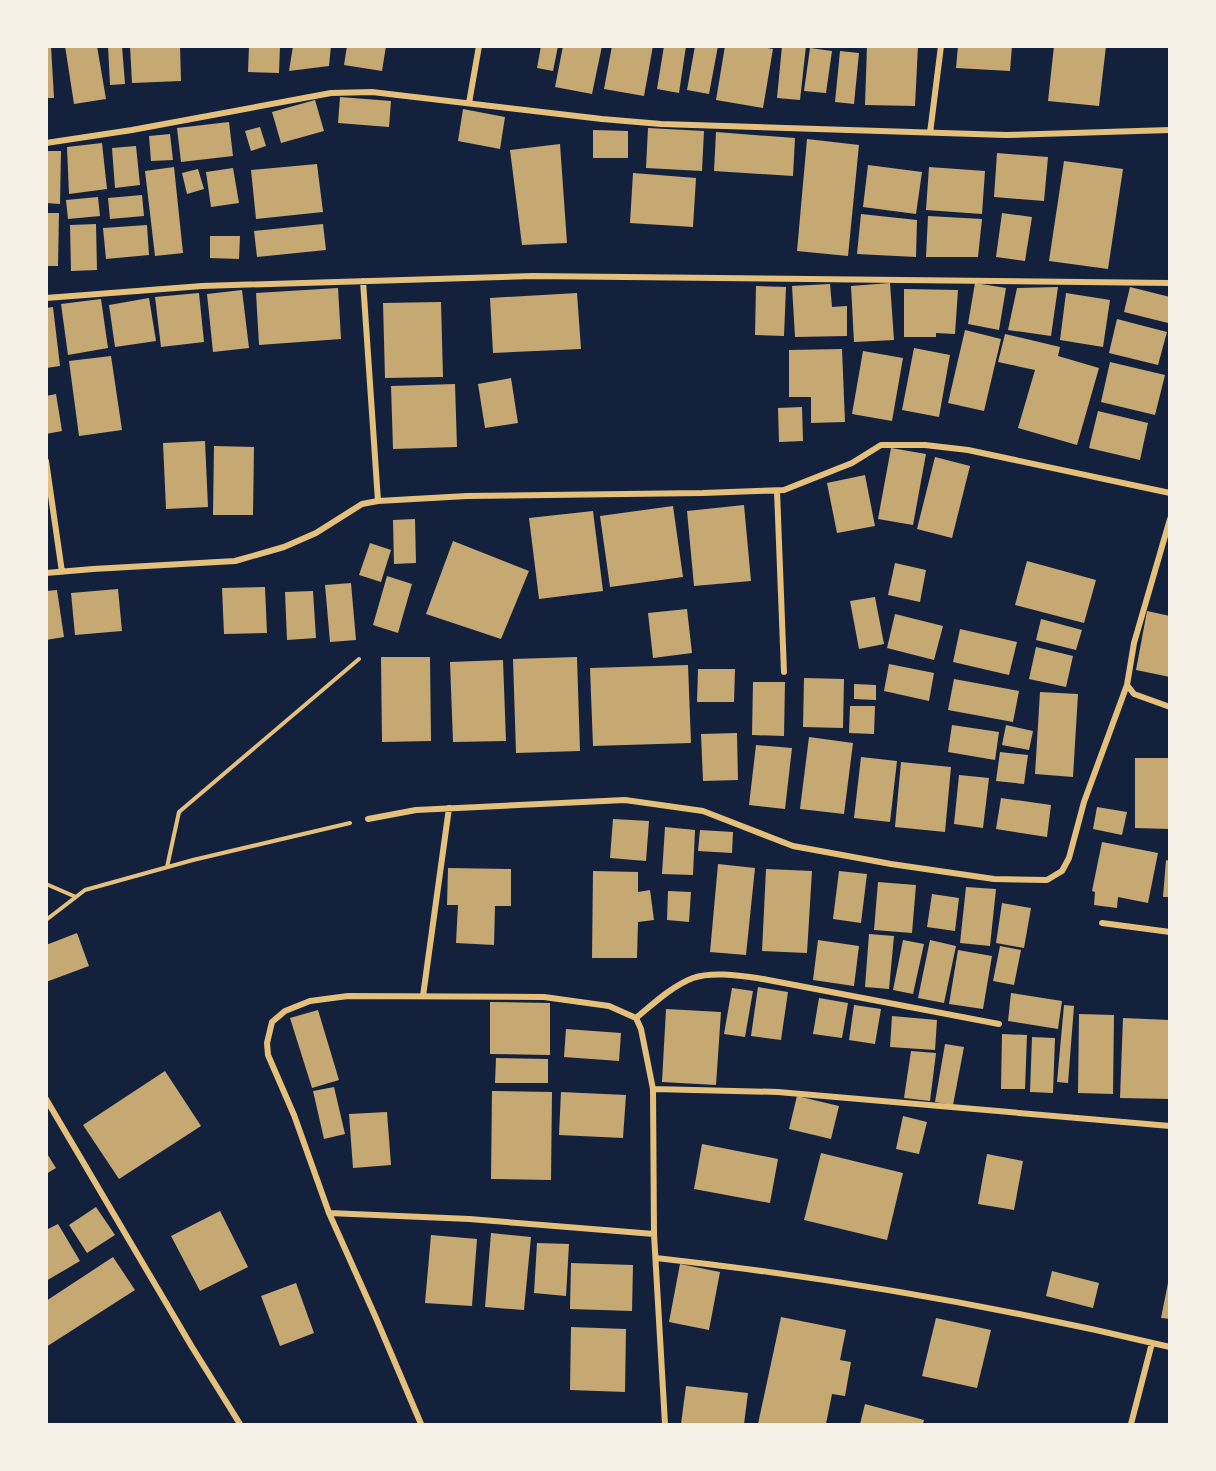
<svg xmlns="http://www.w3.org/2000/svg" width="1216" height="1471" font-family="'Golos Text',sans-serif">
	<rect width="100%" height="100%" fill="#14213d"/>
	<path fill="#c6a872" d="M46 46H51L54 98H46Z
		M65 46H97L106 99 74 104Z
		M108 46H122L125 84 110 85Z
		M130 46H180L181 81 132 83Z
		M249 46H280L279 73 248 72Z
		M293 46H331L329 66 289 71Z
		M347 46H386L382 71 344 65Z
		M541 46H558L553 71 537 68Z
		M563 46H602L592 94 555 87Z
		M612 46H653L644 96 604 89Z
		M664 46H686L679 93 657 89Z
		M695 46H718L709 94 687 90Z
		M725 46H756L773 49 763 108 716 100Z
		M782 46H806L800 100 777 98Z
		M867 46H918L915 106 865 105Z
		M958 46H1012L1010 71 956 68Z
		M1054 46H1106L1099 106 1048 101Z
		M810 48 832 51 826 93 804 91Z
		M840 51 859 53 854 104 835 102Z
		M340 97 391 101 389 127 338 123Z
		M315 100 324 131 281 143 272 112Z
		M463 109 505 117 500 149 458 141Z
		M229 122 233 156 181 162 177 128Z
		M260 127 266 146 251 151 245 131Z
		M648 128 704 131 702 171 646 168Z
		M593 130 628 131V158H593Z
		M716 132 795 138 793 176 714 171Z
		M170 134 173 160 151 161 149 136Z
		M807 139 859 145 848 256 797 251Z
		M102 143 107 189 69 194 67 147Z
		M560 144 567 243 522 245 510 150Z
		M136 146 140 185 115 188 112 148Z
		M46 151H61L60 204 46 203Z
		M997 153 1048 157 1044 201 994 197Z
		M1064 161 1123 169 1108 269 1049 261Z
		M317 164 323 212 256 219 251 170Z
		M868 165 922 172 916 214 863 207Z
		M174 167 183 253 155 256 145 171Z
		M929 167 985 171 982 214 926 210Z
		M233 168 239 203 211 207 206 172Z
		M198 169 204 189 187 194 182 173Z
		M633 173 696 178 693 227 630 223Z
		M142 195 144 216 110 219 108 198Z
		M98 197 100 216 68 219 66 200Z
		M46 213H59L58 266H46Z
		M1002 213 1032 217 1025 261 996 257Z
		M861 214 917 220 916 257 857 254Z
		M928 216 982 219 978 257H926Z
		M96 224 97 270 71 271 70 225Z
		M323 224 326 250 257 257 254 231Z
		M147 225 149 255 106 259 103 228Z
		M210 236H240L239 259 210 258Z
		M890 283 894 340 854 342 851 286Z
		M975 283 1006 288 999 330 968 324Z
		M830 284 832 307 847 306V336L795 337 792 286Z
		M756 286 786 287 784 336 755 335Z
		M1058 287 1051 336 1008 330 1017 288Z
		M1130 287 1170 297 1168 323 1124 312Z
		M338 288 341 339 259 345 256 293Z
		M904 289 958 290 955 334 936 333V337H904Z
		M242 290 249 348 213 352 207 294Z
		M199 293 204 342 161 347 155 297Z
		M577 293 581 349 493 353 490 298Z
		M1066 293 1110 300 1103 347 1060 340Z
		M149 298 156 341 115 347 109 305Z
		M101 299 108 348 68 355 61 304Z
		M441 302 443 377 385 378 383 303Z
		M53 307 60 366 46 368V308Z
		M1117 319 1167 332 1158 365 1109 353Z
		M965 330 1001 339 984 411 948 403Z
		M1005 334 1060 347 1058 356 1099 368 1077 445 1018 428 1035 370 998 362Z
		M914 348 950 355 939 417 902 410Z
		M842 349 845 422 811 423V397H789V350Z
		M863 351 903 358 892 421 852 414Z
		M111 356 122 430 79 436 69 361Z
		M1110 362 1165 375 1155 415 1101 402Z
		M511 378 518 423 485 428 478 384Z
		M455 384 457 447 393 449 391 386Z
		M56 394 62 431 46 434V396Z
		M802 407 803 441 779 442 778 408Z
		M1098 411 1148 423 1140 460 1089 448Z
		M205 441 208 507 166 509 163 443Z
		M214 446 254 447 253 515H213Z
		M891 448 926 454 913 525 878 519Z
		M935 457 970 466 952 538 917 529Z
		M865 475 875 526 837 533 827 483Z
		M744 505 751 581 694 586 687 511Z
		M673 506 683 577 610 587 600 516Z
		M593 511 603 591 539 599 529 518Z
		M415 519 416 563 394 564 393 520Z
		M453 541 529 571 501 639 426 614Z
		M370 543 391 550 381 582 359 575Z
		M1027 561 1096 580 1084 623 1015 605Z
		M895 563 926 570 920 602 888 595Z
		M387 576 412 584 398 633 373 625Z
		M351 583 356 640 330 642 325 585Z
		M265 587 267 633 224 634 222 588Z
		M118 589 122 631 75 635 71 593Z
		M57 590 64 637 46 640V591Z
		M313 591 316 638 287 640 285 592Z
		M875 597 884 644 859 649 850 601Z
		M687 609 692 653 653 658 648 613Z
		M1147 611 1170 616V677L1136 670Z
		M895 614 943 626 934 660 887 648Z
		M1041 619 1082 630 1076 650 1036 640Z
		M960 629 1017 642 1009 675 953 662Z
		M1036 647 1073 656 1066 687 1029 679Z
		M381 657H430L431 741 382 742Z
		M577 657 580 751 516 753 513 659Z
		M503 660 506 741 453 742 450 662Z
		M889 664 934 673 929 701 884 691Z
		M688 665 691 743 593 746 590 668Z
		M698 669H735L734 702H697Z
		M804 678 844 679 843 728 803 727Z
		M954 679 1019 691 1013 722 948 710Z
		M753 682H785L784 736 752 735Z
		M854 684 876 685V700L854 699Z
		M1040 692 1078 694 1073 777 1035 774Z
		M850 706H875L874 734 849 733Z
		M952 725 999 732 995 760 948 752Z
		M1006 725 1033 731 1029 750 1002 745Z
		M737 733 738 780 703 781 701 734Z
		M809 737 853 743 844 814 800 809Z
		M756 745 792 748 785 809 749 805Z
		M1000 752 1028 755 1024 784 996 781Z
		M861 757 897 761 890 822 854 818Z
		M1135 758H1170V829L1135 828Z
		M901 762 951 767 945 832 895 827Z
		M959 775 989 778 983 828 954 824Z
		M1001 798 1051 805 1047 837 996 829Z
		M1097 807 1127 812 1122 835 1093 829Z
		M613 819 649 821 646 861 610 858Z
		M665 827 695 830 693 875 662 874Z
		M700 830 733 832 732 853 698 851Z
		M1102 842 1158 853 1148 903 1118 897 1117 908 1094 905 1095 892 1092 891Z
		M1166 860 1170 861V897H1163Z
		M718 864 755 868 746 955 710 952Z
		M448 868 511 869V906H495L494 945 456 943 458 905H447Z
		M766 869 812 871 807 953 762 951Z
		M593 871 638 872V892L650 890 654 920 638 922 637 958H592Z
		M839 871 867 874 861 923 833 919Z
		M878 882 916 885 912 933 874 930Z
		M966 887 996 889 990 946 960 943Z
		M668 891 691 892 689 922 667 920Z
		M932 894 959 898 955 931 927 927Z
		M1002 903 1031 908 1024 948 996 943Z
		M77 933 89 966 46 982V945Z
		M869 934 894 936 889 989 865 987Z
		M818 940 859 946 854 986 813 980Z
		M903 940 924 944 913 994 893 990Z
		M930 940 956 946 944 1003 918 998Z
		M1000 946 1021 950 1014 985 993 981Z
		M958 950 992 956 983 1009 949 1004Z
		M758 987 788 992 781 1040 751 1036Z
		M732 988 753 991 745 1037 724 1034Z
		M1011 993 1062 1001 1058 1029 1008 1021Z
		M819 998 848 1003 842 1038 813 1034Z
		M490 1002 550 1003V1055L490 1054Z
		M854 1005 881 1009 875 1044 849 1040Z
		M1064 1005 1074 1006 1068 1083 1057 1082Z
		M666 1009 721 1012 716 1085 662 1082Z
		M318 1010 339 1080 312 1088 290 1018Z
		M1079 1014 1114 1015 1113 1094 1078 1093Z
		M892 1016 937 1020 935 1050 890 1047Z
		M1123 1018 1170 1020V1099L1120 1098Z
		M566 1029 621 1033 619 1061 564 1057Z
		M1002 1034 1027 1035 1025 1089H1001Z
		M1032 1037 1055 1038 1053 1093 1030 1092Z
		M945 1044 964 1047 953 1105 935 1102Z
		M911 1051 936 1053 930 1101 904 1098Z
		M496 1058 548 1059V1083H495Z
		M165 1071 201 1126 119 1179 83 1125Z
		M334 1087 345 1134 324 1139 313 1091Z
		M492 1091 552 1092 551 1180 491 1179Z
		M561 1092 626 1095 623 1138 559 1135Z
		M797 1096 839 1106 831 1139 789 1129Z
		M387 1112 391 1165 353 1168 349 1114Z
		M903 1116 927 1122 919 1154 896 1149Z
		M702 1144 778 1159 770 1203 694 1189Z
		M46 1152 56 1168 46 1174Z
		M821 1153 903 1173 887 1240 804 1220Z
		M987 1154 1023 1161 1014 1210 978 1204Z
		M96 1207 115 1235 87 1253 69 1225Z
		M220 1211 248 1267 200 1291 171 1236Z
		M58 1224 80 1261 46 1281V1230Z
		M491 1233 531 1237 524 1310 485 1307Z
		M431 1235 477 1239 472 1306 425 1303Z
		M537 1243 569 1244 566 1296 534 1293Z
		M113 1257 135 1290 46 1347V1301Z
		M571 1263 633 1265 632 1311 570 1309Z
		M680 1264 720 1272 709 1330 669 1322Z
		M1052 1271 1099 1283 1093 1308 1046 1296Z
		M296 1283 314 1333 280 1346 261 1296Z
		M1168 1283H1170V1319L1161 1318Z
		M781 1317 846 1330 840 1360 851 1362 845 1396 832 1394 826 1424H758Z
		M936 1318 991 1330 977 1388 922 1376Z
		M571 1327 626 1329 625 1392 570 1390Z
		M686 1386 748 1393 744 1424H681Z
		M865 1404 924 1420 923 1424H860Z"/>
	<g fill="none" stroke-linecap="round" stroke-linejoin="round">
		<path stroke="#e5c07b" stroke-width="4" d="M167 867 179 812 359 659
			M46 884 76 897
			M46 920 85 890 193 860 350 823"/>
		<path stroke="#e5c07b" stroke-width="6" d="M469 103 479 46
			M930 133 941 46
			M46 143 132 130 331 93 372 92 602 119 661 124 1006 135 1170 130
			M363 281 378 501
			M46 298 202 286 533 276 1170 283
			M46 461 62 572
			M777 491 784 672
			M1170 519 1134 643 1127 685 1134 694 1170 707
			M46 573 93 569 235 561 284 547 316 533 362 504 378 501 467 496 703 493 784 490 852 463 881 445H925L968 450 1170 493
			M368 819 416 810 625 800 703 811 793 846 891 864 994 879 1047 880 1062 871 1069 858 1084 802 1127 685
			M1102 923 1170 932
			M423 996 449 808
			M636 1018C653 1004 672 986 693 978 713 971 742 976 763 979L999 1024
			M653 1089 778 1092 1170 1126
			M46 1099 192 1347 240 1424
			M329 1213 469 1219 654 1234
			M656 1258C827 1277 1002 1307 1170 1347
			M421 1424 376 1318 329 1213 294 1115 268 1055 267 1043 272 1022 285 1011 310 1001 348 996 544 997 609 1006 636 1018 641 1029 653 1089 654 1234 665 1424
			M1131 1424 1152 1343"/>
	</g>
	<rect width="1216" height="1471" fill="none" stroke="#f6f1e7" stroke-width="96"/>
</svg>
